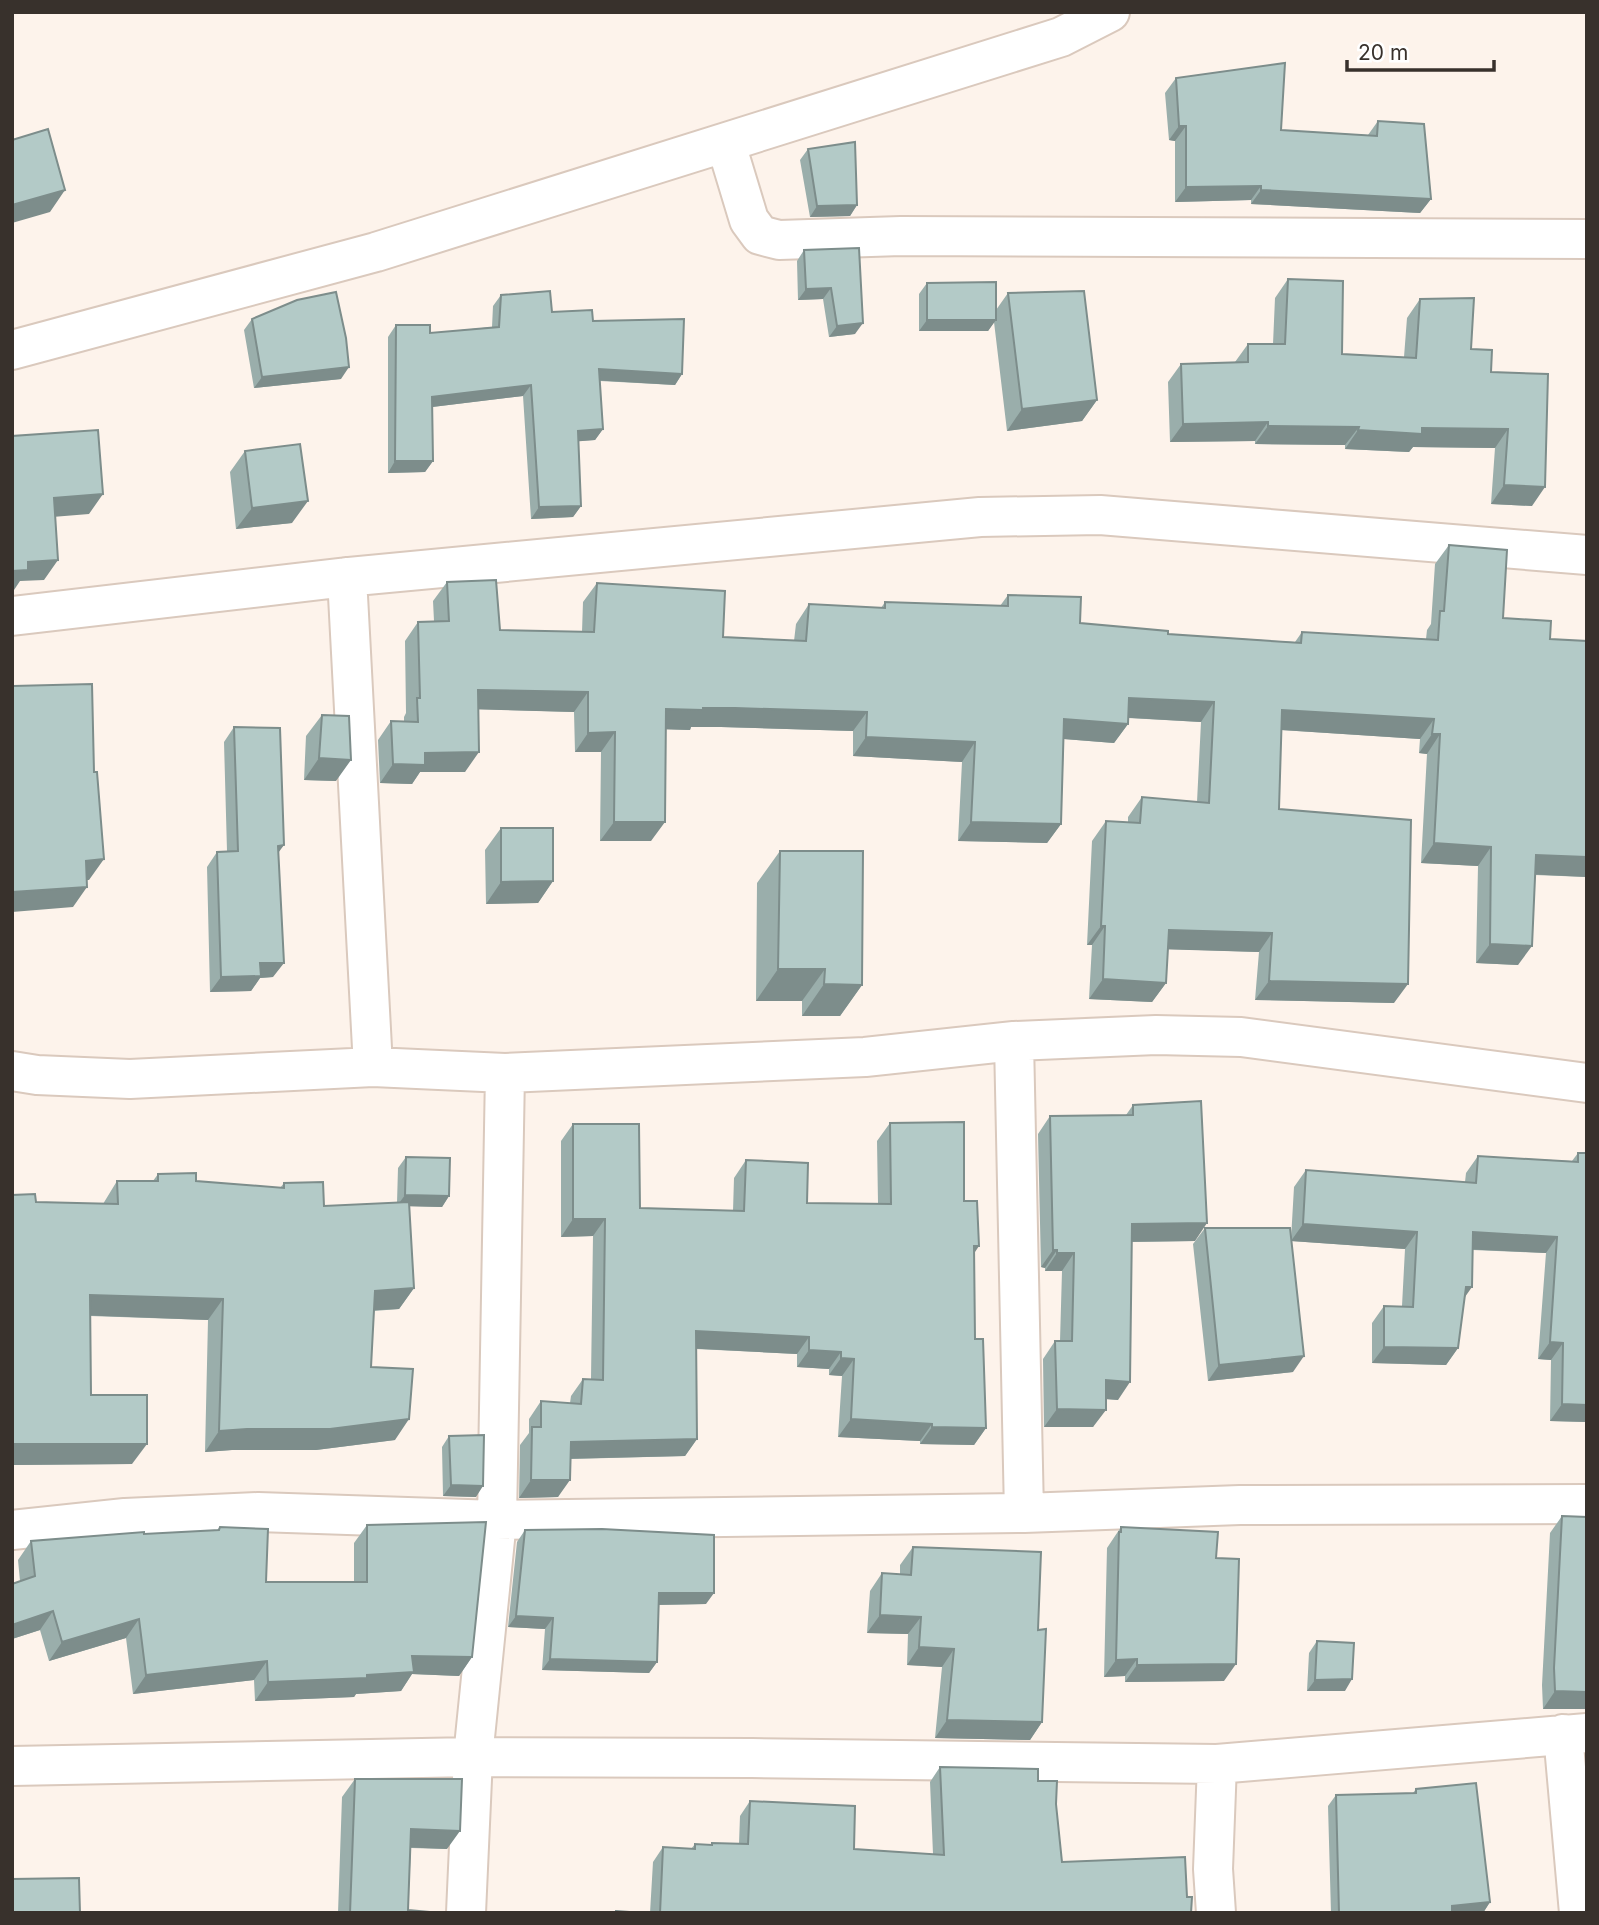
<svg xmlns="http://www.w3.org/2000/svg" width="1599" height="1925" font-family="Inter,sans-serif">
	<rect width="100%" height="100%" fill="#fdf3eb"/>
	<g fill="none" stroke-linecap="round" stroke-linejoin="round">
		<g stroke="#dac9bd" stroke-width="42">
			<path id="minor" d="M726 144 749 220 760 235 779 240 901 236 1587 239
				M12 350 376 252 1061 37 1110 12
				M347 577 373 1067
				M12 616 347 577 980 517 1100 515 1587 555
				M1014 1041 1024 1513
				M12 1071 37 1075 130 1079 373 1067 505 1073 865 1057 1014 1041 1156 1035 1241 1037 1587 1083
				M12 1530 125 1518 258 1512 497 1520 1024 1513 1240 1505 1587 1504
				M1563 1734 1579 1913
				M12 1766 473 1757 752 1758 1217 1764 1587 1733
				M466 1913 473 1757 497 1520 505 1073
				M1216 1913 1213 1869 1217 1764"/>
		</g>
		<use href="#minor" stroke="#fff" stroke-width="38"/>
	</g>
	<path fill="#9aaeab" d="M1176 78 1281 130 1368 135 1378 121 1431 199 1420 213 1251 204V200L1175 202V141L1169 140 1165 93Z
		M808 149 857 205 850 216 810 217 800 160Z
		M859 248 855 334 829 337 823 299 798 300 797 261 804 250Z
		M1288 279 1342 354 1404 357 1407 318 1420 299 1471 349 1491 372 1532 506 1491 504 1495 448 1413 447 1409 452 1345 449V445L1255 444V441L1170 442 1168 382 1181 364 1235 362 1248 344H1273L1275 298Z
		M927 283 996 310 1008 293 1097 400 1082 421 1007 431 994 322 988 331H919V294Z
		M501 295 552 312 593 321 682 374 675 385 600 381 603 429 595 440 578 441 581 506 573 517 531 519 523 396 432 407 433 461 425 472 388 473V337L396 325 430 333 492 327 493 306Z
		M252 319 341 379 254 388 244 330Z
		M245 451 292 523 236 529 230 472Z
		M1449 545 1503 618 1550 639 1587 641V877L1535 875 1518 965 1476 963 1478 866 1421 863 1427 754 1419 753 1420 739 1281 730 1279 809 1394 1003 1255 1000 1259 952 1168 949 1166 983 1152 1002 1089 999 1092 945H1087L1092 841 1106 821 1128 823V817L1142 797 1197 802 1201 722 1128 718V724L1114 743 1064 739 1061 824 1047 843 958 841 962 762 853 756V731L721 727H691L690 730 666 729 651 841H600L601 752H575L574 712 478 709 465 772H420L412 784 380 783 378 740 391 721H404V717L406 713 405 641 418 622 434 621 433 601 447 582 500 630 582 632 583 602 597 583 723 637 794 641 796 624 809 604 881 608 885 602 1000 606 1008 595 1080 623 1168 634 1295 642 1302 632 1426 639 1427 630 1431 624 1435 564Z
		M322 715 336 781 304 780 306 736Z
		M234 727 278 853 273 977 260 978 251 991 210 992 207 867 217 852 227 851 224 742Z
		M501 828 553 881 538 903 486 904 485 850Z
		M780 851 862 985 840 1016H802V1001H756L757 883Z
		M1133 1105 1195 1241 1132 1242 1118 1400 1106 1399 1093 1427H1044L1043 1359 1055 1341H1060L1062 1271H1045V1268L1041 1267 1038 1134 1050 1116 1126 1115Z
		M890 1123 964 1201 974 1254 975 1339 986 1428 974 1445 920 1444V1441L838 1437 842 1376 829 1375V1369L797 1367V1354L696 1349 697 1439 685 1456 571 1459 558 1497 519 1498 520 1445 529 1433V1419L541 1401 570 1403 571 1396 583 1379H591L593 1236 561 1237V1141L573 1124 640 1208 733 1211 734 1178 746 1160 807 1203H878L877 1141Z
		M1578 1153 1587 1422 1550 1421 1551 1360 1538 1359 1546 1253 1473 1250 1464 1297 1458 1348 1446 1365 1372 1363V1323L1384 1306H1402L1405 1249 1291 1241 1293 1372 1208 1381 1193 1244 1205 1228 1291 1239 1294 1187 1306 1170 1465 1182 1466 1173 1478 1156 1572 1161Z
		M406 1157 449 1196 442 1207 409 1206 414 1288 399 1309 374 1311 371 1367 395 1440 316 1450H232L205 1452 208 1320 90 1316 91 1395 132 1464 12 1465 36 1202 103 1204 117 1181H153L158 1174 196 1181 280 1188 284 1183 324 1206 397 1203 398 1168Z
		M449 1436 476 1497 443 1496 442 1447Z
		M1562 1516 1587 1517V1709H1543L1542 1685 1550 1533Z
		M367 1525 472 1657 459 1676 412 1674 401 1691 356 1694 354 1697 255 1701 254 1680 133 1694 126 1638 49 1661 40 1630 12 1639V1584L20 1581 18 1560 31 1541 217 1530 220 1527 266 1582H354V1543Z
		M1121 1527 1216 1558 1224 1681 1125 1682V1676L1104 1677 1107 1548Z
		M525 1530 706 1604 659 1605 657 1662 649 1673 542 1670 545 1629 508 1627 517 1542Z
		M913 1547 1038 1630 1042 1722 1030 1740 935 1738 942 1667 907 1665 908 1634 867 1633 870 1591 882 1573 900 1574V1565Z
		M1317 1641 1345 1691H1307L1309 1653Z
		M940 1767 1038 1781 1056 1804 1062 1862 1187 1897 1191 1913H650L653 1862 663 1847 691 1849 695 1844 710 1845 712 1843 739 1844 740 1816 750 1801 854 1849 933 1854 930 1782Z
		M355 1779 447 1849 411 1848 408 1910 441 1913H338L342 1797Z
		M1416 1789 1490 1902 1483 1913H1331L1328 1806 1336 1795 1413 1793Z"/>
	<path fill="#7d8d8b" d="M1179 126H1186L1175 141 1169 140Z
		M1261 186 1251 200 1175 202 1186 187Z
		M65 190 50 212 12 223V205Z
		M1261 190 1431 199 1420 213 1251 204Z
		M857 205 850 216 810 217 817 206Z
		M831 288 823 299 798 300 806 289Z
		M927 320H996L988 331H919Z
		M863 323 855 334 829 337 837 326Z
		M349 367 341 379 254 388 262 377Z
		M599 369 682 374 675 385 591 380Z
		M531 385 523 396 424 408 432 397Z
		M1097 400 1082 421 1007 431 1022 409Z
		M1268 422 1255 441 1170 442 1183 424Z
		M1268 426 1359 427 1345 445 1255 444Z
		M1422 428 1508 429 1495 448 1413 447 1409 452 1345 449 1358 430Z
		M603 429 595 440 570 442 578 431Z
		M395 461H433L425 472 388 473Z
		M1504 485 1545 487 1532 506 1491 504Z
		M103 494 89 514 40 518 54 498Z
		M308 501 292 523 236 529 252 508Z
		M581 506 573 517 531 519 539 507Z
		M58 560 44 580 20 581 14 590H12V571L28 562Z
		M478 690 588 692 574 712 464 709Z
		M1129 698 1214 702 1201 722 1115 717Z
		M703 708H735L867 712 853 731 721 727H691L690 730 652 729 666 709Z
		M1282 710 1434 719 1420 739 1268 729Z
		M1064 719 1128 724 1114 743 1051 738Z
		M615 732 601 752H575L588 733Z
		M1432 734H1440L1427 754 1419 753Z
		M866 737 975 742 962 762 853 756Z
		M479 752 465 772H420L412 784 380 783 393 764 425 753Z
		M319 758 351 760 336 781 304 780Z
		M614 822H665L651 841H600Z
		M971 822 1061 824 1047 843 958 841Z
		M1434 843 1491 847 1478 866 1421 863Z
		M284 845 273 860 278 846Z
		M1536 855 1587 857V877L1522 874Z
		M104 859 89 880 71 881 86 861Z
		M553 881 538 903 486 904 501 882Z
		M87 887 73 907 12 912V892Z
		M1101 926H1105L1092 945H1087Z
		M1169 930 1272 933 1259 952 1155 949Z
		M1490 944 1532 946 1518 965 1476 963Z
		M260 963H284L273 977 260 978 251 991 210 992 221 977Z
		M778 969H825L802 1001H756Z
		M1103 979 1166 983 1152 1002 1089 999Z
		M1269 981 1408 984 1394 1003 1255 1000Z
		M824 984 862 985 840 1016H802Z
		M405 1195 449 1196 442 1207 397 1206Z
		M573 1219H605L593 1236 561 1237Z
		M1207 1223 1195 1241 1119 1242 1132 1224Z
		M1303 1224 1417 1232 1405 1249 1291 1241Z
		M1473 1232 1557 1237 1546 1253 1461 1249Z
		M974 1246H979L967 1264Z
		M1053 1250H1057L1045 1268 1041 1267Z
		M1057 1253H1074L1062 1271H1045Z
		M1466 1287H1472L1460 1304Z
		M414 1288 399 1309 360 1311 375 1291Z
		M90 1295 223 1299 208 1320 76 1315Z
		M696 1331 809 1337 797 1354 683 1348Z
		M1550 1342 1563 1343 1551 1360 1538 1359Z
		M1384 1347 1458 1348 1446 1365 1372 1363Z
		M809 1350 841 1352 829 1369 797 1367Z
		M1304 1356 1293 1372 1208 1381 1219 1365Z
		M841 1358 854 1359 842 1376 829 1375Z
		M1106 1380 1130 1382 1118 1400 1093 1398Z
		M1562 1404 1587 1405V1422L1550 1421Z
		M1057 1409 1106 1410 1093 1427H1044Z
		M409 1419 395 1440 316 1450H232L205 1452 219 1431Z
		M851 1419 932 1424 920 1441 838 1437Z
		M932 1427 986 1428 974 1445 920 1444Z
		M697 1439 685 1456 559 1459 571 1442Z
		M12 1444H147L132 1464 12 1465Z
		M531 1480H570L558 1497 519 1498Z
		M451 1485 483 1486 476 1497 443 1496Z
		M659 1593H714L706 1604 651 1605Z
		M53 1611 40 1630 12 1639V1625Z
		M880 1615 921 1617 908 1634 867 1633Z
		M516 1616 553 1618 545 1629 508 1627Z
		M139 1619 126 1638 49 1661 62 1642Z
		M919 1647 954 1649 942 1667 907 1665Z
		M412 1656 472 1657 459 1676 412 1674 401 1691 356 1694 354 1697 255 1701 268 1682 367 1675Z
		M550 1659 657 1662 649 1673 542 1670Z
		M1137 1659 1125 1676 1104 1677 1116 1660Z
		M267 1661 254 1680 133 1694 146 1675Z
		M1236 1664 1224 1681 1125 1682 1137 1665Z
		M1352 1679 1345 1691H1307L1315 1680Z
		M1555 1691 1587 1692V1709H1543Z
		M947 1720 1042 1722 1030 1740 935 1738Z
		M411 1829 460 1831 447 1849 399 1847Z
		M1490 1902 1483 1913H1447L1452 1906Z"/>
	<path fill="#b3cac7" stroke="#7d8d8b" stroke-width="2" d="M1285 63 1281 130 1377 136 1378 121 1424 124 1431 199 1261 190V186L1186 187V126H1179L1176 78Z
		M48 129 65 190 12 205V140Z
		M855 142 857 205 817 206 808 149Z
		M859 248 863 323 837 326 831 288 806 289 804 250Z
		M1288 279 1343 281 1342 354 1416 358 1420 299 1474 298 1471 349 1492 350 1491 372 1548 374 1545 487 1504 485 1508 429 1422 428V434L1358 430 1359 427 1268 426V422L1183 424 1181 364 1248 362V344H1285Z
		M996 282V320H927V283Z
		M550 291 552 312 592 310 593 321 684 319 682 374 599 369 603 429 578 431 581 506 539 507 531 385 432 397 433 461H395L396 325H430V333L499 327 501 295Z
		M1084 291 1097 400 1022 409 1008 293Z
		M336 292 346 338 349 367 262 377 252 319 297 300Z
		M98 430 103 494 54 498 58 560 28 562V570L12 571V436Z
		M300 444 308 501 252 508 245 451Z
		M1449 545 1507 550 1503 618 1551 621 1550 639 1587 641V857L1536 855 1532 946 1490 944 1491 847 1434 843 1440 734H1432L1434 719 1282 710 1279 809 1411 820 1408 984 1269 981 1272 933 1169 930 1166 983 1103 979 1105 926H1101L1106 821 1140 823 1142 797 1209 803 1214 702 1129 698 1128 724 1064 719 1061 824 971 822 975 742 866 737 867 712 735 708H703V710L666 709 665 822H614L615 732 588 733V692L478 690 479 752 425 753V765L393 764 391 721 418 722 417 698H420L418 622 449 621 447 582 496 580 500 630 594 632 597 583 725 591 723 637 806 641 809 604 885 608V602L1008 606V595L1081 597 1080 623 1168 631V634L1301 643 1302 632 1438 640 1440 611H1444Z
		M12 683 13 686 92 684 94 772H97L104 859 86 861 87 887 12 892Z
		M322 715 349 716 351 760 319 758Z
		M234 727 280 728 284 845 278 846 284 963H260L261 976 221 977 217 852 238 851Z
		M501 828H553V881L501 882Z
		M780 851H863L862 985 824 984 825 969H778Z
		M1201 1101 1207 1223 1132 1224 1130 1382 1106 1380V1410L1057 1409 1055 1341H1072L1074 1253H1057V1250H1053L1050 1116 1133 1115V1105Z
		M964 1122V1201H977L979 1246H974L975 1339H983L986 1428 932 1427V1424L851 1419 854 1359 841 1358V1352L809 1350V1337L696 1331 697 1439 571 1442 570 1480H531L532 1427H541V1401L581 1404 583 1379 603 1380 605 1219H573V1124H639L640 1208 744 1211 746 1160 808 1163 807 1203 891 1204 890 1123Z
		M1578 1153H1587V1405L1562 1404 1563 1343 1550 1342 1557 1237 1473 1232 1472 1287H1466L1458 1348 1384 1347V1306L1413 1307 1417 1232 1303 1224 1306 1170 1476 1183 1478 1156 1578 1162Z
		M406 1157 450 1158 449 1196 405 1195Z
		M196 1173V1181L284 1188V1183L323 1182 324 1206 409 1202 414 1288 375 1291 371 1367 413 1369 409 1419 330 1429H247L219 1431 223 1299 90 1295 91 1395H147V1444H12V1195L35 1194 36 1202 118 1204 117 1181H158V1174Z
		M1205 1228H1290L1304 1356 1219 1365Z
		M484 1435 483 1486 451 1485 449 1436Z
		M1562 1516 1587 1517V1692L1555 1691 1554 1668Z
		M486 1522 472 1657 412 1656 414 1672 367 1675V1678L268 1682 267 1661 146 1675 139 1619 62 1642 53 1611 12 1625V1584L35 1576 31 1541 144 1532V1534L219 1530 220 1527 268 1529 266 1582H367V1525Z
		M1121 1527 1218 1532 1216 1558 1239 1559 1236 1664 1137 1665V1659L1116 1660 1119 1532H1121Z
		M602 1529 714 1535V1593H659L657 1662 550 1659 553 1618 516 1616 525 1530Z
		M913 1547 1041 1552 1038 1630 1046 1629 1042 1722 947 1720 954 1649 919 1647 921 1617 880 1615 882 1573 911 1575Z
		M1317 1641 1354 1643 1352 1679 1315 1680Z
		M940 1767 1038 1769V1781H1057L1056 1804 1062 1862 1185 1857 1187 1897H1192L1191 1913H660L663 1847 695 1849V1844L712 1845V1843L748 1844 750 1801 855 1806 854 1849 944 1855Z
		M355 1779H462L460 1831 411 1829 408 1910 441 1913H350Z
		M1476 1783 1490 1902 1452 1906V1913H1339L1336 1795 1416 1793V1789Z
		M79 1878 80 1913H12V1879Z
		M616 1911 644 1913H616Z"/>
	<rect width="1599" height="1925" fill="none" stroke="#38312c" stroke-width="28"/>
	<path d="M1347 60v10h147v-10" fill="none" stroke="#38312c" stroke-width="3.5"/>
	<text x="1358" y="60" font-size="21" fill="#38312c" stroke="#ffffff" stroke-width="5" paint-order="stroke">20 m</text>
</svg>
